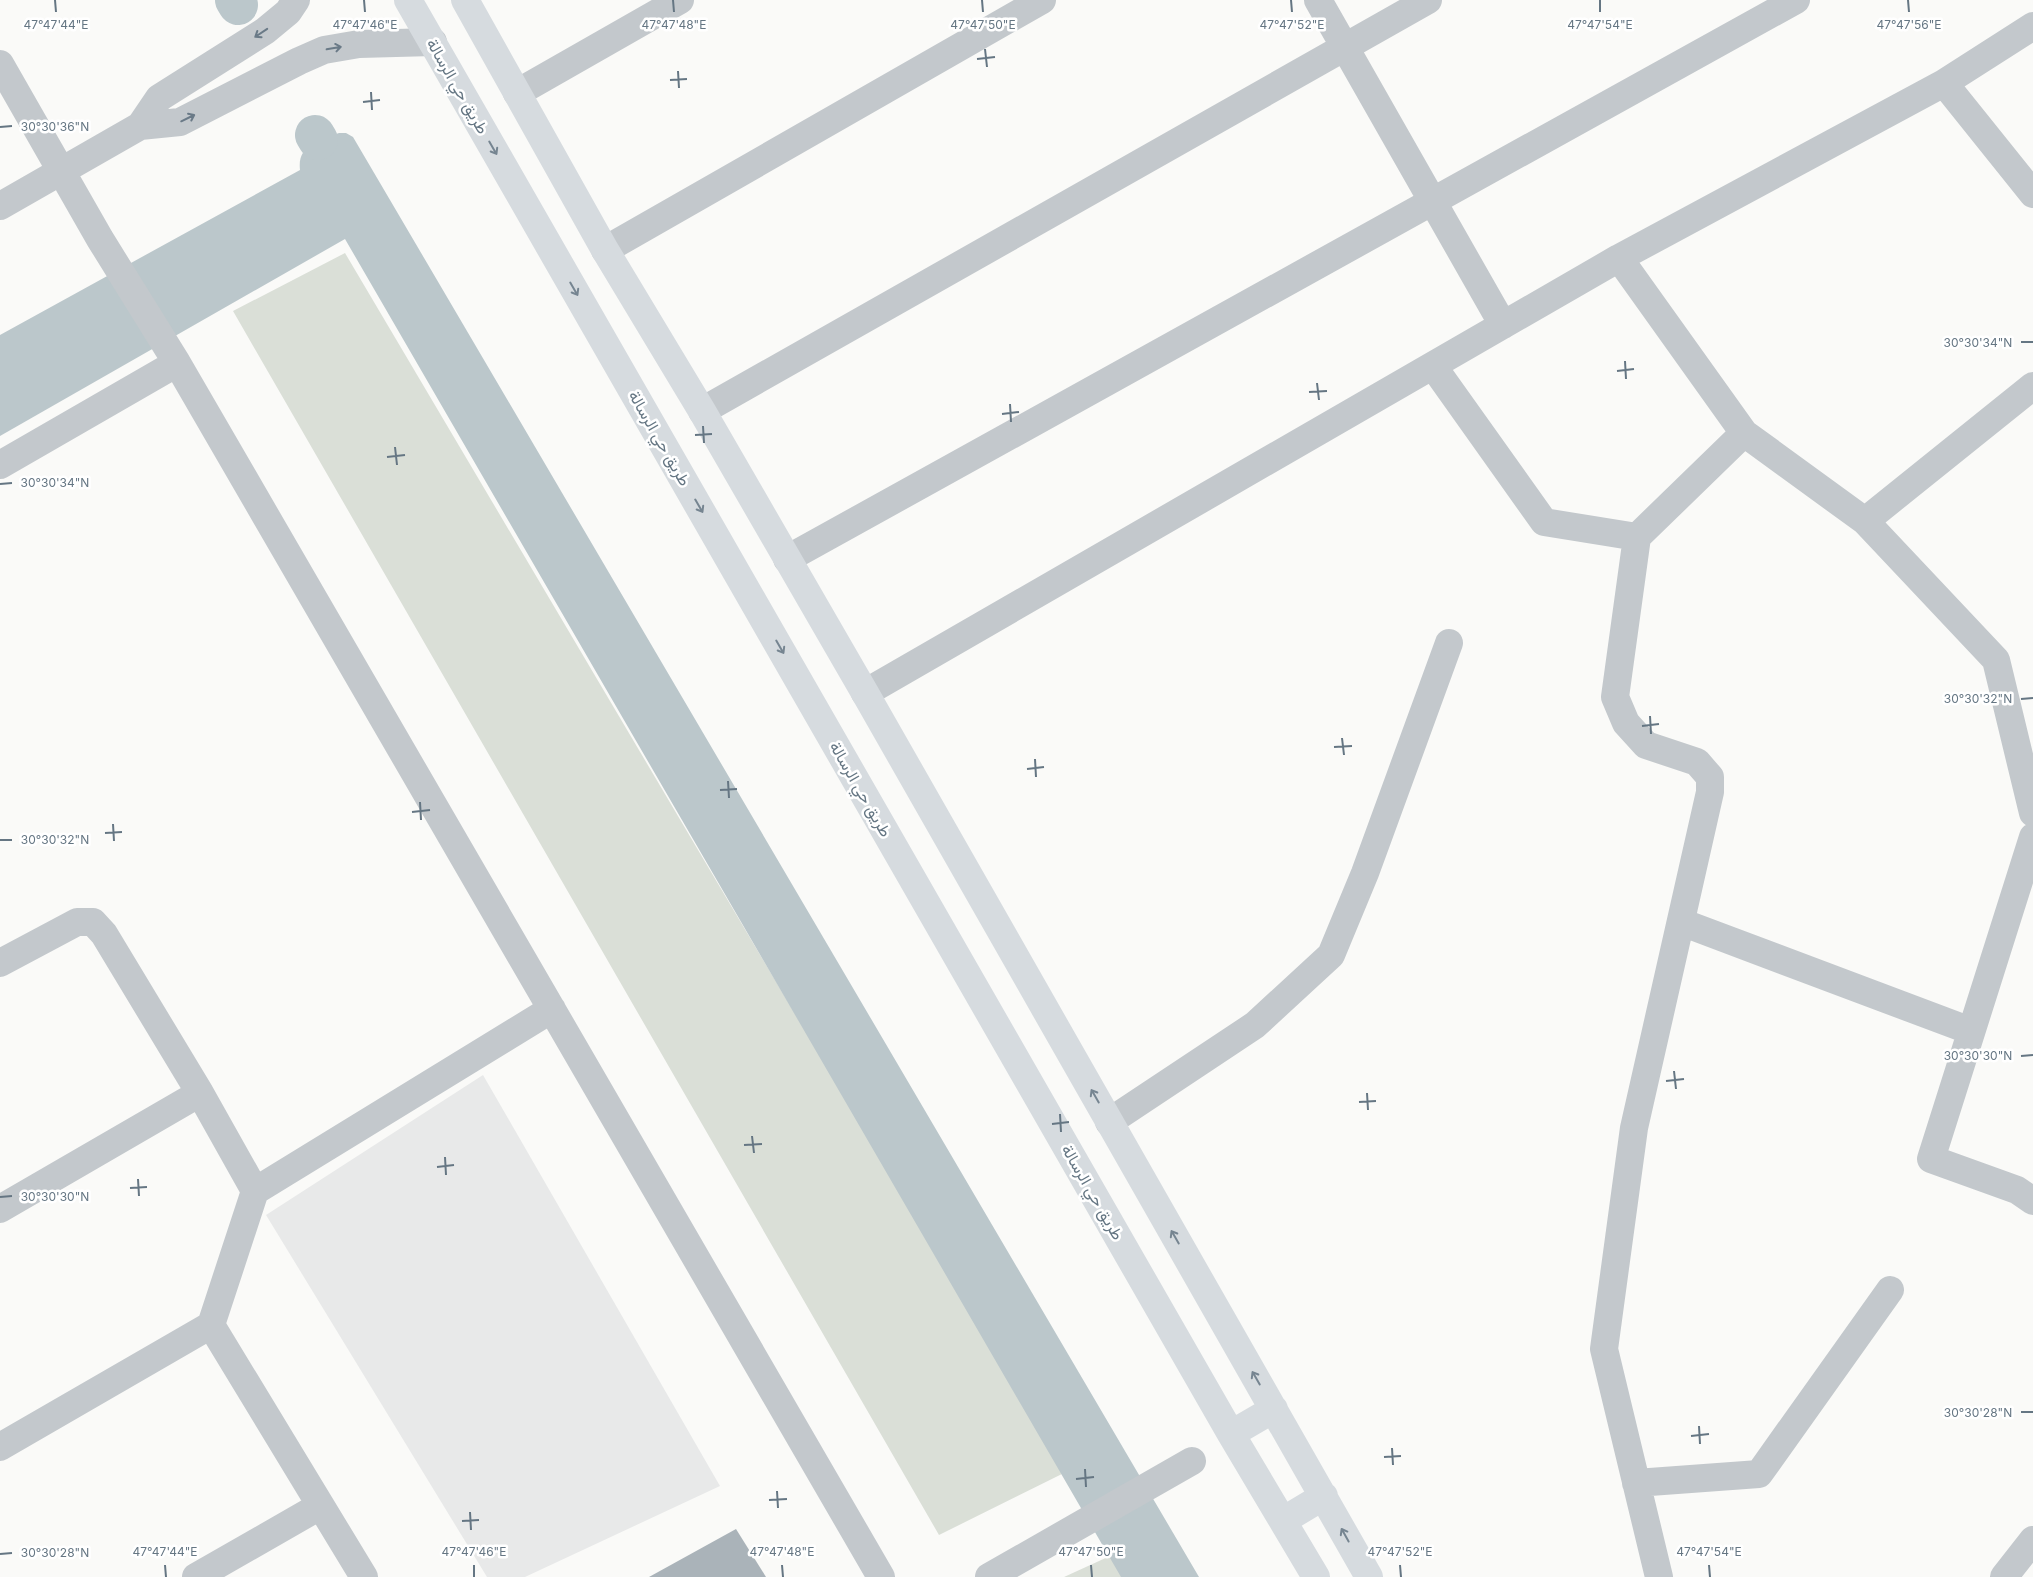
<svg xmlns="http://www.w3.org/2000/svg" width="2033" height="1577" font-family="Inter,Vazirmatn,sans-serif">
	<rect width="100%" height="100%" fill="#fafaf8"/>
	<path fill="#e8e9e9" d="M483 1075 720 1486 525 1577H487L266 1215Z"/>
	<path fill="#dadfd7" d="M345 253 1066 1472 939 1535 233 311Z
		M1110 1556 1122 1577H1064Z"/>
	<path fill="#bbc7cb" d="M339 133H346L353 137 1199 1577H1121L345 239 0 436V335L300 170C297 145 319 140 339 133Z"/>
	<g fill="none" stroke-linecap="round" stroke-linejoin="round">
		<path stroke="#bbc7cb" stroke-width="40" d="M235 0 238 5
			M315 135 318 140"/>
	</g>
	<path fill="#aab3b9" d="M736 1529 766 1577H649Z"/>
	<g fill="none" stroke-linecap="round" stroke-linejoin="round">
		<path stroke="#c3c8cc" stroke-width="28" d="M1318 0 1503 325
			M0 64 100 239 177 363 881 1577
			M1944 83 2033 194
			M517 93 680 0
			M140 126 159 98 265 31 288 12 296 0
			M0 206 140 126 180 122 299 61 324 50 359 44 433 42
			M605 250 1042 0
			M1619 258 1744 433 1865 521 1996 660 2033 813
			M1433 366 1544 522 1637 537
			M702 411 1428 0
			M0 465 177 363
			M1865 521 2033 386
			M787 559 1796 0
			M865 693 1619 258 1944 83 2033 26
			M2033 837 1931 1159 2017 1190 2033 1201
			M1681 922 1971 1031
			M0 963 77 922H93L104 934 200 1093 255 1191
			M1109 1122 1255 1025 1331 955 1365 873 1449 643
			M0 1209 200 1093
			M211 1325 364 1577
			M0 1447 211 1325 255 1191 552 1009
			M1636 1483 1759 1474 1890 1290
			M196 1577 320 1506
			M989 1577 1192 1461
			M1659 1577 1604 1349 1634 1128 1710 792V777L1697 762 1646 745 1626 723 1615 697 1637 537 1744 433
			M2004 1577 2033 1540"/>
		<path stroke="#d6dbdf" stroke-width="28" d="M408 0 1231 1434 1316 1577
			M465 0 605 250 702 411 865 693 1369 1577
			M1231 1434 1274 1409
			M1284 1520 1324 1496"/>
	</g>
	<defs><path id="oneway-shaft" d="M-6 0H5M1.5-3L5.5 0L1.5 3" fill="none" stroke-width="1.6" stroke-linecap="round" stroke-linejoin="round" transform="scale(1.25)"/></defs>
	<g stroke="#6a7a87">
		<use href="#oneway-shaft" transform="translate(261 33) rotate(146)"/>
		<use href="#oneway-shaft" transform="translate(334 48) rotate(-10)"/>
		<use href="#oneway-shaft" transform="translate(188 118) rotate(-26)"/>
	</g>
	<g stroke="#768591">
		<use href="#oneway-shaft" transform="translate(493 148) rotate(60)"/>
		<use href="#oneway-shaft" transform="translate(574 289) rotate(60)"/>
		<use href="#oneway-shaft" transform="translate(699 506) rotate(60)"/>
		<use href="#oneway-shaft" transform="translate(780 647) rotate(60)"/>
		<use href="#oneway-shaft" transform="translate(1095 1096) rotate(-120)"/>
		<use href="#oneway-shaft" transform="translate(1175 1237) rotate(-120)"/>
		<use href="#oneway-shaft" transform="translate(1256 1378) rotate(-120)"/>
		<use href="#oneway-shaft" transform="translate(1345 1535) rotate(-119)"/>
	</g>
	<path fill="none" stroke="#657683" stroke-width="2" d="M55 0 56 12M364 0 365 12M673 0 674 12M982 0 983 12M1291 0 1292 12M1600 0V12M1908 0 1909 12M985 49 987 67M977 59 995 57M678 71 679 88M670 80 687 79M371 92 372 110M363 102 380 100M0 127 12 126M2021 342H2033M1625 361 1626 379M1617 371 1634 369M1317 383 1319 400M1309 392 1327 391M1010 404 1011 422M1002 414 1019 412M703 426 704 443M695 435 712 434M395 447 397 465M387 457 405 455M0 484 12 483M2021 699 2033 698M1650 716 1651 734M1642 726 1659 724M1342 738 1344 755M1334 747 1352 746M1035 759 1036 777M1027 769 1044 767M728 781 729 798M720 790 737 789M420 802 421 820M412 812 430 810M113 824 114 841M105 833 122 832M0 840H12M2021 1056 2033 1055M1674 1071 1676 1089M1666 1081 1684 1079M1367 1093 1368 1110M1359 1102 1376 1101M1060 1114 1061 1132M1052 1124 1069 1122M752 1136 754 1153M744 1145 762 1144M445 1157 446 1175M437 1167 454 1165M138 1179 139 1196M130 1188 147 1187M0 1197 12 1196M2021 1412H2033M1699 1426 1700 1444M1691 1436 1709 1434M1392 1448 1393 1465M1384 1457 1401 1456M1085 1469 1086 1487M1076 1479 1094 1477M777 1491 778 1508M769 1500 787 1499M470 1512 471 1530M462 1521 479 1520M0 1554 12 1553M165 1565 166 1577M474 1565V1577M782 1565 783 1577M1091 1565 1092 1577M1400 1565 1401 1577M1709 1565 1710 1577"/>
	<g text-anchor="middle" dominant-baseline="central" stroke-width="5" stroke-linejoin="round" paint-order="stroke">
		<g font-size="16" fill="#657683" stroke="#fff">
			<text transform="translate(458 86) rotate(60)">طريق حي الرسالة</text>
			<text transform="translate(660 438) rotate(60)">طريق حي الرسالة</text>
			<text transform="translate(861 789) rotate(60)">طريق حي الرسالة</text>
			<text transform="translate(1093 1192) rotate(60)">طريق حي الرسالة</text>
		</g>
	</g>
	<g font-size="12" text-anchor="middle" fill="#657683" stroke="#fff" stroke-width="5" stroke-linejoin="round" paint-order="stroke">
		<text x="56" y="29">47°47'44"E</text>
		<text x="365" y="29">47°47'46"E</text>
		<text x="674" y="29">47°47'48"E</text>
		<text x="983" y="29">47°47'50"E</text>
		<text x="1292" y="29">47°47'52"E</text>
		<text x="1600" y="29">47°47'54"E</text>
		<text x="1909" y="29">47°47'56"E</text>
		<text x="55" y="131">30°30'36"N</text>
		<text x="1978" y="347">30°30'34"N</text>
		<text x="55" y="487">30°30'34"N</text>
		<text x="1978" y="703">30°30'32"N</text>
		<text x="55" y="844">30°30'32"N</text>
		<text x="1978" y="1060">30°30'30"N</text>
		<text x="55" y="1201">30°30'30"N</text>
		<text x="1978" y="1417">30°30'28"N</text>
		<text x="165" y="1556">47°47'44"E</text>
		<text x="474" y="1556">47°47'46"E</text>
		<text x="782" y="1556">47°47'48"E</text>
		<text x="1091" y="1556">47°47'50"E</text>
		<text x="1400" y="1556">47°47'52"E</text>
		<text x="1709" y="1556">47°47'54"E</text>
		<text x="55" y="1557">30°30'28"N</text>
	</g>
</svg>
